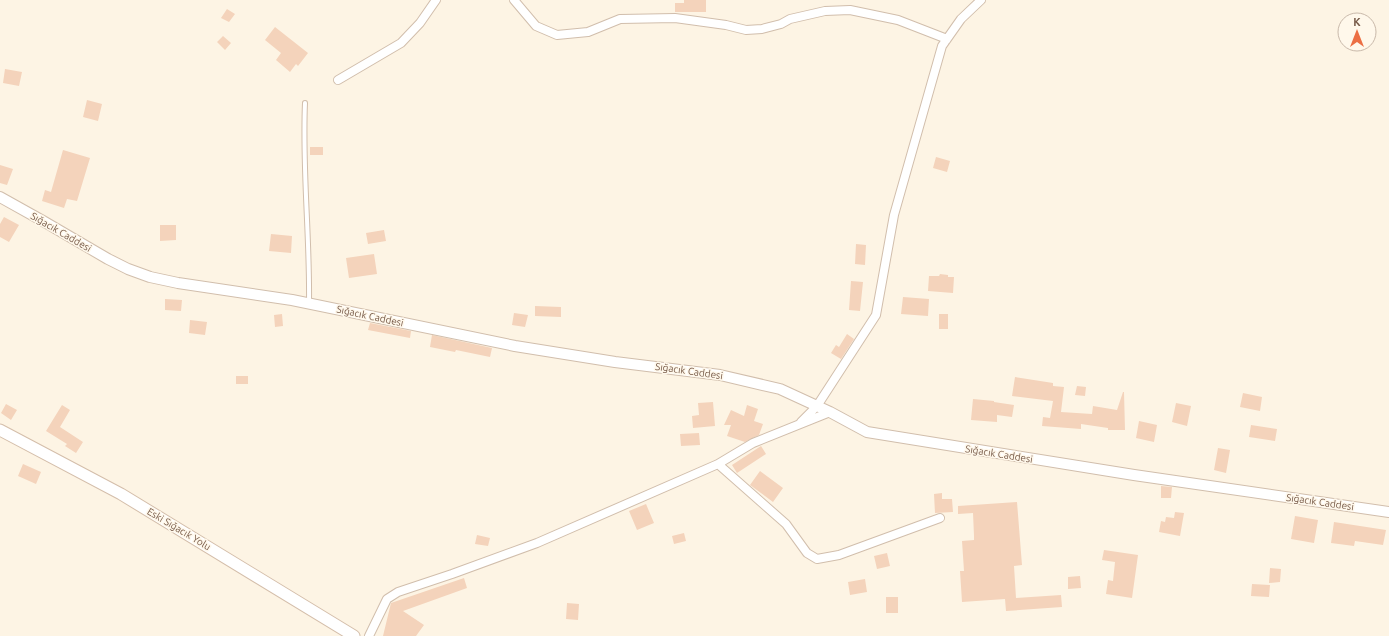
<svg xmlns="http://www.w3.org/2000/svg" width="1389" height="636" font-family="Ubuntu,sans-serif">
	<rect width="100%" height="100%" fill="#fdf4e4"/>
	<path fill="#f4d3bb" d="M684 0H706V12H675V3H684Z
		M227 9 235 14 229 22 221 18Z
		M275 27 308 53 298 66 296 64 290 72 276 60 281 53 265 40Z
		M223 36 231 43 225 50 217 42Z
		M5 69 22 72 19 86 3 83Z
		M87 100 102 104 98 121 83 117Z
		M310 147H323V155H310Z
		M63 150 90 158 77 201 67 199 64 208 42 201 45 190 51 192Z
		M936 157 950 161 947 172 933 168Z
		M0 165 13 169 7 185 0 183Z
		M4 217 19 225 9 242 0 237V224Z
		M160 225H176V240L160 241Z
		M384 230 386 241 368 244 366 233Z
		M271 234 292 236 291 253 269 251Z
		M856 244 866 245 865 265 855 264Z
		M374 254 377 274 349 278 346 258Z
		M940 274 948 275V277H954L953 293 928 291 929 276H939Z
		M851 281 863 282 860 311 849 310Z
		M903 297 929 299 928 316 901 314Z
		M165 299 182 300 181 311 165 310Z
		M535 306 561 307V317L535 316Z
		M514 313 528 315 525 327 512 325Z
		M282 314 283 326 275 327 274 315Z
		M939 314H948V329H939Z
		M190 320 207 322 205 335 189 333Z
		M370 323 411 331 410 338 368 330Z
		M847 334 854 339 841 359 831 353 836 345 839 347Z
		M432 335 492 348 490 357 456 350 455 352 430 347Z
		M236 376H248V384H236Z
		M1015 377 1053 383V386L1064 387 1061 412 1092 414 1093 406 1117 410 1123 392H1124L1125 430H1108V428L1081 424V429L1042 426 1043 417 1050 418 1053 401 1012 396Z
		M1077 386 1086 387 1085 396 1075 395Z
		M1243 393 1262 397 1260 411 1240 407Z
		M973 399 994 401V402L1014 405 1012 417 997 415V422L971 420Z
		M713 402 715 426 693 428 692 416 699 415 698 403Z
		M1176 403 1191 406 1187 426 1172 422Z
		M6 404 17 410 11 420 1 413Z
		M62 405 70 410 60 427 83 442 76 453 65 446 67 444 46 431Z
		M747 405 758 409 754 421 763 424 759 435 745 442 727 436 731 425H724L731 410 744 416Z
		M1139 421 1157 425 1154 442 1136 438Z
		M1251 425 1277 429 1275 441 1249 437Z
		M699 433 700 445 681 446 680 434Z
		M761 446 766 454 737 473 732 465Z
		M1218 448 1230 450 1226 473 1214 470Z
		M23 464 41 472 36 484 18 476Z
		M760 471 783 488 773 502 750 485Z
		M1161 486 1172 487 1171 498H1161Z
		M942 493V499H952L953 512 935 513 934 494Z
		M1017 502 1022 565 1014 566 1016 598 1061 595 1062 607 1006 611 1005 599 962 602 960 571H964L962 541 974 540V536L973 513 958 514V506Z
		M646 504 654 523 637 530 629 511Z
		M1175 512 1184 513 1180 536 1159 532 1161 521 1165 522 1166 517 1174 518Z
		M1295 516 1318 520 1314 543 1291 539Z
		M1334 522 1386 530 1383 545 1355 541 1354 546 1331 543Z
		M684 533 686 541 674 544 672 536Z
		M477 535 490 538 488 546 475 544Z
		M1104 550 1138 555 1132 598 1106 594 1108 580 1113 581 1115 562 1102 560Z
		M887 553 890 566 877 569 874 556Z
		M1270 568 1281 569 1280 582 1269 583Z
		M1080 576 1081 588 1068 589V577Z
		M464 578 467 588 403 611 424 625 416 636H383L391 603Z
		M865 579 867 592 850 595 848 582Z
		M1252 584 1270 585 1269 597 1251 596Z
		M886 597H898V613H886Z
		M567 603 579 604 578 620 566 619Z"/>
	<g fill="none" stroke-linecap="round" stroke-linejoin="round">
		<g stroke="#d1beac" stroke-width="6">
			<path id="service" d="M305 103C302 170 310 236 309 303"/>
		</g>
		<g stroke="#d1beac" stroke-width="10">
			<path id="minor" d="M514 0 536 26 557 35 588 32 620 19 675 18 726 25 746 30 762 29 781 24 790 19 825 11 850 10 898 20 947 39
				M338 80 401 43 420 23 436 0
				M801 422 817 406 876 315 894 215 942 46 961 19 981 0
				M718 464 786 524 807 553 817 559 839 555 940 518
				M369 636 387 599 398 592 452 574 537 543 718 464 753 443 830 412"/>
		</g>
		<g stroke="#d1beac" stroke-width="12">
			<path id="tertiary" d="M0 197 43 221 108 259 128 269 150 277 178 283 292 300 515 346 615 362 720 375 780 389 830 412 867 432 1134 475 1389 512"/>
		</g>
		<g stroke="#d4beaa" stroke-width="13">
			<path id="secondary" d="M0 430 121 494 354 636"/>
		</g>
		<use href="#service" stroke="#fff" stroke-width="4"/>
		<use href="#minor" stroke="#fff" stroke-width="8"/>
		<use href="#tertiary" stroke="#fff" stroke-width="10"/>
		<use href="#secondary" stroke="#fff" stroke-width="11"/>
	</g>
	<g text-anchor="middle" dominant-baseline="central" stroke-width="3" stroke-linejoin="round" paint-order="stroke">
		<g font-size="10" fill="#775a48" stroke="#fff8eb">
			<text transform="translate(61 232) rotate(30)">Sığacık Caddesi</text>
			<text transform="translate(370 316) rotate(12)">Sığacık Caddesi</text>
			<text transform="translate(689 371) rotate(8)">Sığacık Caddesi</text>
			<text transform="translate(999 454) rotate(9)">Sığacık Caddesi</text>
			<text transform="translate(1320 502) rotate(8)">Sığacık Caddesi</text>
			<text transform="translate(179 529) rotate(31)">Eski Sığacık Yolu</text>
		</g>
	</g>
	<g transform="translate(1357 32)"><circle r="19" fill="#fff8eb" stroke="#c9b9aa"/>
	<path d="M0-3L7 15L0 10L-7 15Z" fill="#ec6f44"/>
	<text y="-6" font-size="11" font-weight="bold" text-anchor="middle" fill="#775a48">K</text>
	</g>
</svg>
